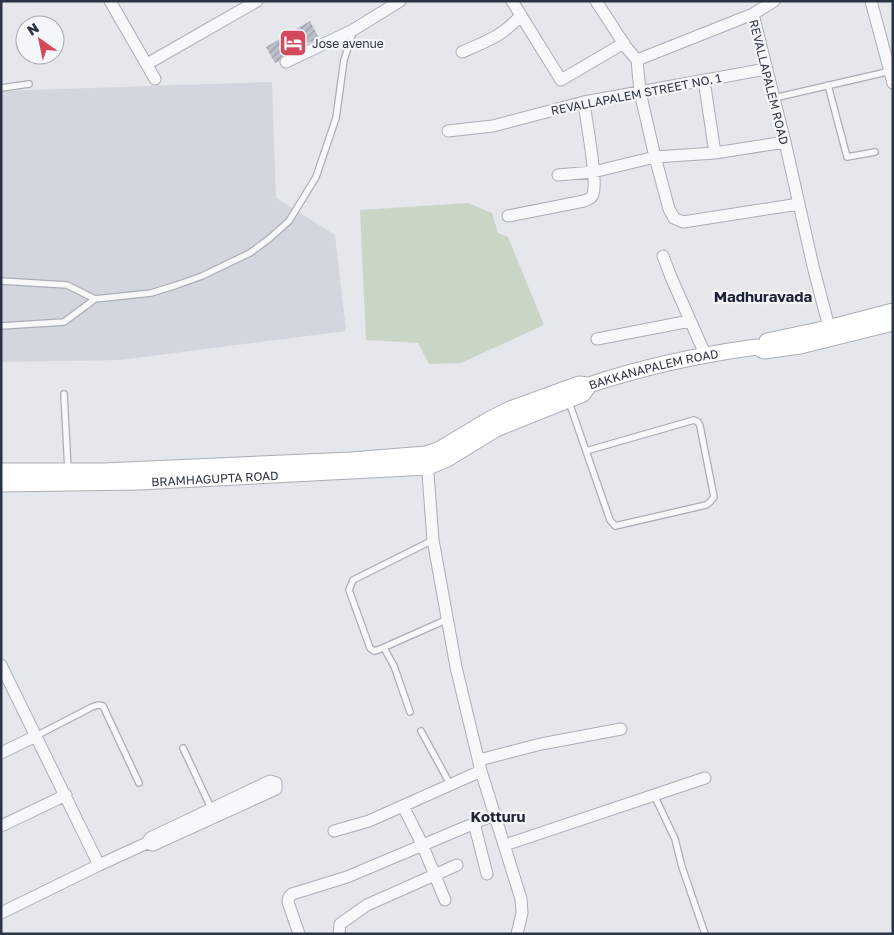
<svg xmlns="http://www.w3.org/2000/svg" width="894" height="935" font-family="'Golos Text',sans-serif">
	<defs>
		<pattern id="building-hatch" width="6" height="6" patternUnits="userSpaceOnUse" patternTransform="scale(1.25)"><rect width="6" height="6" fill="#bbc0ca"/><path d="M-1 1l2-2M0 6l6-6M5 7l2-2" fill="none" stroke="#989da6"/></pattern>
	</defs>
	<rect width="100%" height="100%" fill="#e4e7ec"/>
	<path fill="#d2d6de" d="M272 82 276 198 335 235 346 331 120 360 1 362V91Z"/>
	<path fill="#c9d6c5" d="M468 203 492 213 498 233 508 237 544 325 461 363 429 364 418 343 366 340 360 210Z"/>
	<path fill="url(#building-hatch)" d="M310 21 319 38 283 55 279 61 275 63 266 47Z"/>
	<g fill="none" stroke-linecap="round" stroke-linejoin="round">
		<g stroke="#a9aeb7" stroke-width="8">
			<path id="lane" d="M828 85 847 157 875 152
				M1 88 29 84
				M774 98 891 71
				M1 281 67 285 95 299
				M1 326 64 322 95 299 151 293 177 285 202 276 250 253 270 238 289 221 316 177 336 118 344 60 353 32
				M64 394 68 470
				M569 402 610 520 615 526 706 505 710 502 714 497 700 426 698 422 694 420 586 451
				M433 540 353 580 349 590 370 648 374 651 378 650 448 619
				M384 648 394 666 410 712
				M421 731 450 784
				M36 736 92 707 98 705 103 706 139 783
				M183 748 212 810
				M654 795 675 839 682 867 705 934"/>
		</g>
		<g stroke="#a9aeb7" stroke-width="13">
			<path id="street" d="M110 1 155 79
				M512 1 561 80 624 43
				M596 1 626 47 637 60 753 14 785 142 813 266 831 335
				M871 1 893 83
				M753 14 774 1
				M462 52C487 41 503 36 521 15
				M637 60 640 92 655 157 669 209 674 218 683 222 799 204
				M286 62 353 30 400 1
				M147 64 257 1
				M704 80 715 153
				M448 131 493 126 584 102 766 69
				M558 175 593 172 655 157 715 153 785 142
				M508 216 584 201C588 199 592 199 593 194 598 180 586 121 584 102
				M663 256 671 277 705 354
				M597 339 690 321
				M427 460 433 540 456 667 481 771 521 899 522 913 517 934
				M1 665 99 865 1 913
				M1 753 36 736
				M479 760 541 744 621 729
				M403 806 422 844 445 900
				M474 823 487 874
				M1 826 66 795
				M334 831 369 821 481 771
				M505 845 705 778
				M99 865 147 843 150 838 270 781 276 783V789L153 845 147 843
				M299 934 288 902 289 897 292 894 347 877 494 815
				M339 934 340 924 367 905 457 865"/>
		</g>
		<g stroke="#a9aeb7" stroke-width="17">
			<g id="secondary">
				<path d="M767 341 828 328 893 311"/>
				<path id="s1" d="M1 471H104L351 460 426 454 440 449 490 419 510 409 579 384 589 385C646 366 697 355 757 347L764 351 800 346 893 323"/>
				<path id="s2" d="M1 484 139 482 428 467 447 459 496 429 583 394 589 385"/>
			</g>
		</g>
		<use href="#lane" stroke="#f7f8fa" stroke-width="5.5"/>
		<use href="#street" stroke="#f7f8fa" stroke-width="11"/>
		<use href="#secondary" stroke="#fff" stroke-width="15"/>
	</g>
	<defs>
		<g id="hotel-square" transform="scale(1.4375)"><rect x="-9" y="-9" width="18" height="18" rx="4" fill="#d1495b" stroke="#f4f6f9"/><path d="M-6-4.5h1.5V1H6V5H4.5V3h-9V5H-6ZM-4 0a1.8 1.8 0 1 1 3.6 0ZM.5 0V-2.5h3Q6-2.5 6 0Z" fill="#fff"/></g>
	</defs>
	<g fill-rule="evenodd">
		<use href="#hotel-square" x="293" y="43"/>
	</g>
	<g text-anchor="middle" dominant-baseline="central" stroke-width="4.5" stroke-linejoin="round" paint-order="stroke">
		<g font-size="12" fill="#2b3445" stroke="#f4f6f9" text-anchor="start">
			<text x="312" y="43">Jose avenue</text>
		</g>
		<g font-size="12" fill="#2b3445" stroke="#f4f6f9">
			<text transform="translate(769 82) rotate(76)">REVALLAPALEM ROAD</text>
			<text transform="translate(636 94) rotate(-11)">REVALLAPALEM STREET NO. 1</text>
			<text stroke="none"><textPath href="#s1" startOffset="671">BAKKANAPALEM ROAD</textPath></text>
			<text stroke="none"><textPath href="#s2" startOffset="214">BRAMHAGUPTA ROAD</textPath></text>
		</g>
		<g font-size="15" font-weight="bold" fill="#1d2536" stroke="#f4f6f9">
			<text x="763" y="296">Madhuravada</text>
			<text x="498" y="816">Kotturu</text>
		</g>
	</g>
	<rect width="894" height="935" fill="none" stroke="#2b3445" stroke-width="5"/>
	<g transform="translate(40 40) rotate(327)"><circle r="24" fill="#f4f6f9" stroke="#a4a8b1"/>
	<path d="M0-4L9 19L0 12L-9 19Z" fill="#d1495b"/>
	<text y="-8" font-size="14" font-weight="bold" text-anchor="middle" fill="#2b3445">N</text>
	</g>
</svg>
